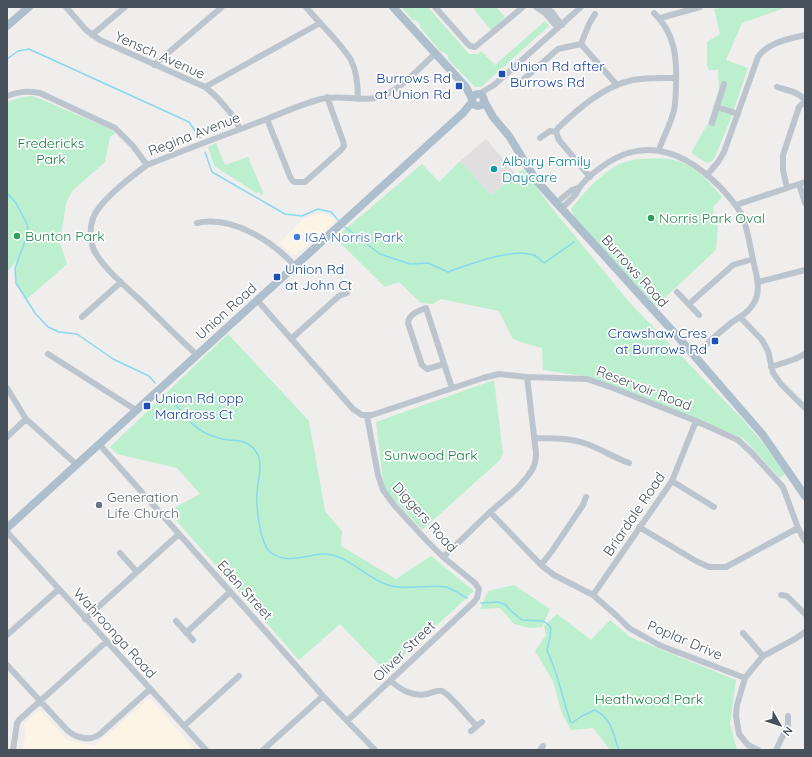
<svg xmlns="http://www.w3.org/2000/svg" width="812" height="757" font-family="Quicksand,sans-serif">
	<rect width="100%" height="100%" fill="#f0eded"/>
	<path fill="#fcf5e6" d="M319 213 329 215 335 221 296 255 292 254 280 243 303 219Z
		M149 699 151 700 195 750H22L26 732 24 724 38 711H41L67 740 95 746 147 700Z"/>
	<path fill="#e1dedf" d="M486 139 516 174 491 195 460 161Z"/>
	<path fill="#bbefce" d="M401 7H428L469 54H478L481 51 495 65 545 21 549 26 481 87H475L448 59C448 55 446 52 441 52L420 27V24L416 20H413Z
		M473 7H496L505 17 492 31 476 12Z
		M722 7H787L742 23 726 60 748 68 731 118 715 157 712 161 707 163 691 153 708 123 719 90 718 70H709L707 65V42L720 34 714 9Z
		M32 96 38 98 110 129 116 133 110 137 105 162 73 190 66 203 60 243 67 264 26 300C18 286 12 277 18 260L7 272V102L22 97Z
		M216 143 225 165 248 157 263 192 262 196 259 192 256 193 216 167 214 165 208 147Z
		M637 159C647 159 659 158 669 159 693 163 707 179 722 197L713 207 714 222H718L716 250 656 306 576 220 571 209C583 193 601 174 619 164 624 162 631 161 637 159Z
		M460 161 491 195 523 169 551 207 630 303 745 422 767 448 785 474 780 478 743 438 609 384 589 377 543 370 542 348 524 343 513 339 499 311 441 299 433 304 421 303 399 282 385 287 335 238 422 164 439 182Z
		M228 334 309 421 325 511 342 531 341 546 396 579 431 556 474 591 386 672 340 624 299 660 168 511 200 494 177 468 117 454 110 447Z
		M494 380 503 453 500 460 422 530 384 489 376 422Z
		M514 585 550 609 542 627 530 628 514 624 500 608 480 609 488 591Z
		M557 614 591 640 610 620 630 637 736 680 730 724 737 750H610L593 728 571 730 562 714 553 681 535 651 546 635 544 626Z"/>
	<g fill="none" stroke-linecap="round" stroke-linejoin="round">
		<path stroke="#87d9ed" stroke-width="1.5" d="M7 59 18 51 29 49 189 122 200 138
			M205 152 212 172 285 214 302 216 318 209 331 212 338 220
			M7 193 16 203 27 224 28 229 24 244 15 268 16 283 35 313 48 327 59 332 77 334 113 359 149 376 155 383
			M345 227 380 254 410 264 428 263 448 272C470 264 511 248 534 255 537 256 541 261 544 263L574 242
			M164 393 184 414
			M190 422C200 430 206 435 219 438 232 443 243 436 255 450 256 452 259 456 259 458 262 467 258 482 257 491 256 506 258 519 261 533 263 540 265 547 270 552 286 565 305 555 323 554 346 553 367 579 388 585 407 591 427 584 446 587 453 589 461 595 467 598
			M481 603 498 602 506 605 510 610 522 620 543 621 549 625 551 629 550 637 547 650 556 673 570 721 572 723 582 716 595 710C605 715 611 724 614 735 616 740 616 746 620 750"/>
		<path stroke="#bcc5cd" stroke-width="6" d="M66 7 86 30 100 40 205 87C217 96 234 115 240 129
			M306 7C319 23 340 42 351 60 357 72 358 86 358 99
			M435 7 467 43 470 46 475 47 523 7
			M536 7 545 13 558 28
			M546 7 552 12 562 25
			M654 13C674 32 677 56 676 82 676 91 676 100 674 110 671 124 663 137 659 150
			M660 18 700 7
			M92 35 125 7
			M581 44 589 24 595 14
			M154 65 222 7
			M517 85 558 49 581 44 617 85
			M205 87 320 23
			M777 87C786 90 800 92 805 101L799 107 783 155V170L787 188
			M479 94 494 85 581 7
			M7 96C19 91 28 91 40 93L115 128 133 146 147 165
			M717 107 738 114
			M267 119 291 179 294 182H305L341 150 344 146 343 141 327 97
			M712 123 724 84
			M540 138 550 131 556 132
			M707 175 718 162 724 152 758 57C768 42 789 39 805 35
			M590 177 559 140 556 132 558 128C579 108 604 86 633 80 647 77 662 78 676 78
			M799 184 805 203
			M556 203 572 190 579 188
			M736 205 805 182
			M561 209C566 204 572 199 576 194 577 192 578 190 579 188 589 174 612 158 628 153 665 142 697 163 722 189 730 198 739 207 743 218 748 231 750 246 753 260 756 273 761 289 755 301 750 312 739 317 731 323 718 333 706 345 694 356
			M197 223C232 215 272 241 295 266
			M758 282 805 270
			M677 292 699 315
			M257 300 353 409 362 415H372L483 378 499 374 527 377 587 379 613 388 696 421 738 440 752 453 783 487 798 528 805 541
			M689 304 733 265 753 259
			M82 317 121 282
			M740 317 762 340 768 351 773 373 781 384 805 408
			M291 339 339 296 347 293
			M48 354 136 410
			M197 355C177 337 159 318 140 300 126 287 100 265 93 248 90 238 90 227 93 218 100 200 132 176 147 165 187 149 227 134 267 119 284 112 302 104 321 99 343 93 365 105 387 94 405 85 420 67 436 53
			M444 364 427 369 422 365 408 323C409 314 418 311 426 308L452 388
			M771 367 795 359 805 354
			M7 388 26 419 77 465
			M7 437 26 419
			M534 438C552 438 570 438 587 444 601 449 615 458 629 463
			M99 444 323 696 375 750
			M672 481 714 507
			M490 512 541 565 554 575 593 595 617 616 629 628 659 645 745 678
			M639 527 696 561 709 567H726L798 528
			M7 532 206 750
			M120 553 137 572
			M443 557C459 543 473 528 488 514 503 500 521 488 532 470 535 465 536 459 536 453L527 377
			M541 565 552 551 583 505 586 497
			M593 595 672 481 696 421
			M781 595 787 596 805 614
			M85 619 179 534
			M176 621 193 640
			M186 633 230 592
			M743 633 763 656
			M7 635 59 589
			M7 665 67 730C76 738 90 742 100 734L149 690
			M391 680C399 690 414 697 427 694 431 693 437 690 442 691 450 694 469 719 477 726
			M347 721 474 602 477 598 479 589 475 583 443 557 427 541 394 505 383 490 378 475 367 416
			M184 726 239 676
			M471 731 482 722
			M13 750 17 723 19 720 106 642
			M263 750 323 696
			M540 750 543 746
			M758 750 748 745 739 734 736 716 737 705 745 678 763 656 795 639 805 632
			M776 750 788 725V716"/>
		<path stroke="#adbecd" stroke-width="8" d="M393 7 466 87 472 99
			M7 26 29 7
			M472 100a6 6 0 1 1 12 0a6 6 0 1 1-12 0Z
			M484 101 493 117 509 136 536 180 543 188 678 337 763 435 805 496
			M7 528 463 113 472 102"/>
	</g>
	<g fill="#1a4fb4" stroke="#fff" stroke-width="1.5">
		<rect x="498" y="70" width="8" height="8" rx="2"/>
		<rect x="455" y="82" width="8" height="8" rx="2"/>
		<rect x="273" y="273" width="8" height="8" rx="2"/>
		<rect x="711" y="337" width="8" height="8" rx="2"/>
		<rect x="143" y="402" width="8" height="8" rx="2"/>
	</g>
	<circle fill="#0f9aa8" stroke="#fff" stroke-width="1.5" cx="494" cy="169" r="4"/>
	<g fill="#2e9e5b" stroke="#fff" stroke-width="1.5">
		<circle cx="651" cy="218" r="4"/>
		<circle cx="17" cy="236" r="4"/>
	</g>
	<circle fill="#3f7fe0" stroke="#fff" stroke-width="1.5" cx="297" cy="237" r="4"/>
	<circle fill="#6b7280" stroke="#fff" stroke-width="1.5" cx="99" cy="505" r="4"/>
	<g text-anchor="middle" dominant-baseline="central" stroke-width="3.5" stroke-linejoin="round" paint-order="stroke">
		<g font-size="14" fill="#46515b" stroke="#fff">
			<text transform="translate(160 55) rotate(24)">Yensch Avenue</text>
			<text transform="translate(194 134) rotate(-21)">Regina Avenue</text>
			<text transform="translate(635 271) rotate(48)">Burrows Road</text>
			<text transform="translate(226 311) rotate(-42)">Union Road</text>
			<text transform="translate(644 388) rotate(21)">Reservoir Road</text>
			<text transform="translate(634 514) rotate(-56)">Briardale Road</text>
			<text transform="translate(425 517) rotate(48)">Diggers Road</text>
			<text transform="translate(245 590) rotate(48)">Eden Street</text>
			<text transform="translate(115 633) rotate(48)">Wahroonga Road</text>
			<text transform="translate(685 640) rotate(23)">Poplar Drive</text>
			<text transform="translate(404 651) rotate(-44)">Oliver Street</text>
		</g>
		<g font-size="14" fill="#164399" stroke="#fff" text-anchor="start">
			<text x="510" y="66">Union Rd after<tspan x="510" dy="16">Burrows Rd</tspan></text>
			<text x="451" y="78" text-anchor="end">Burrows Rd<tspan x="451" dy="16">at Union Rd</tspan></text>
			<text x="285" y="269">Union Rd<tspan x="285" dy="16">at John Ct</tspan></text>
			<text x="707" y="333" text-anchor="end">Crawshaw Cres<tspan x="707" dy="16">at Burrows Rd</tspan></text>
			<text x="155" y="398">Union Rd opp<tspan x="155" dy="16">Mardross Ct</tspan></text>
		</g>
		<g font-size="14" fill="#167d47" stroke="#fff">
			<text x="51" y="143">Fredericks<tspan x="51" dy="16">Park</tspan></text>
			<text x="431" y="455">Sunwood Park</text>
			<text x="649" y="699">Heathwood Park</text>
		</g>
		<g font-size="14" fill="#0d838f" stroke="#fff" text-anchor="start">
			<text x="502" y="161">Albury Family<tspan x="502" dy="16">Daycare</tspan></text>
		</g>
		<g font-size="14" fill="#27864d" stroke="#fff" text-anchor="start">
			<text x="659" y="218">Norris Park Oval</text>
			<text x="25" y="236">Bunton Park</text>
		</g>
		<g font-size="14" fill="#366cbe" stroke="#fff" text-anchor="start">
			<text x="305" y="237">IGA Norris Park</text>
		</g>
		<g font-size="14" fill="#5b616d" stroke="#fff" text-anchor="start">
			<text x="107" y="497">Generation<tspan x="107" dy="16">Life Church</tspan></text>
		</g>
	</g>
	<rect width="812" height="757" fill="none" stroke="#46515b" stroke-width="16"/>
	<g transform="translate(780 725) rotate(129)" stroke="#ffffff" stroke-width="3" paint-order="stroke">
	<path d="M0-3L7 15L0 10L-7 15Z" fill="#46515b"/>
	<text y="-6" font-size="11" font-weight="bold" text-anchor="middle" fill="#46515b">N</text>
	</g>
</svg>
